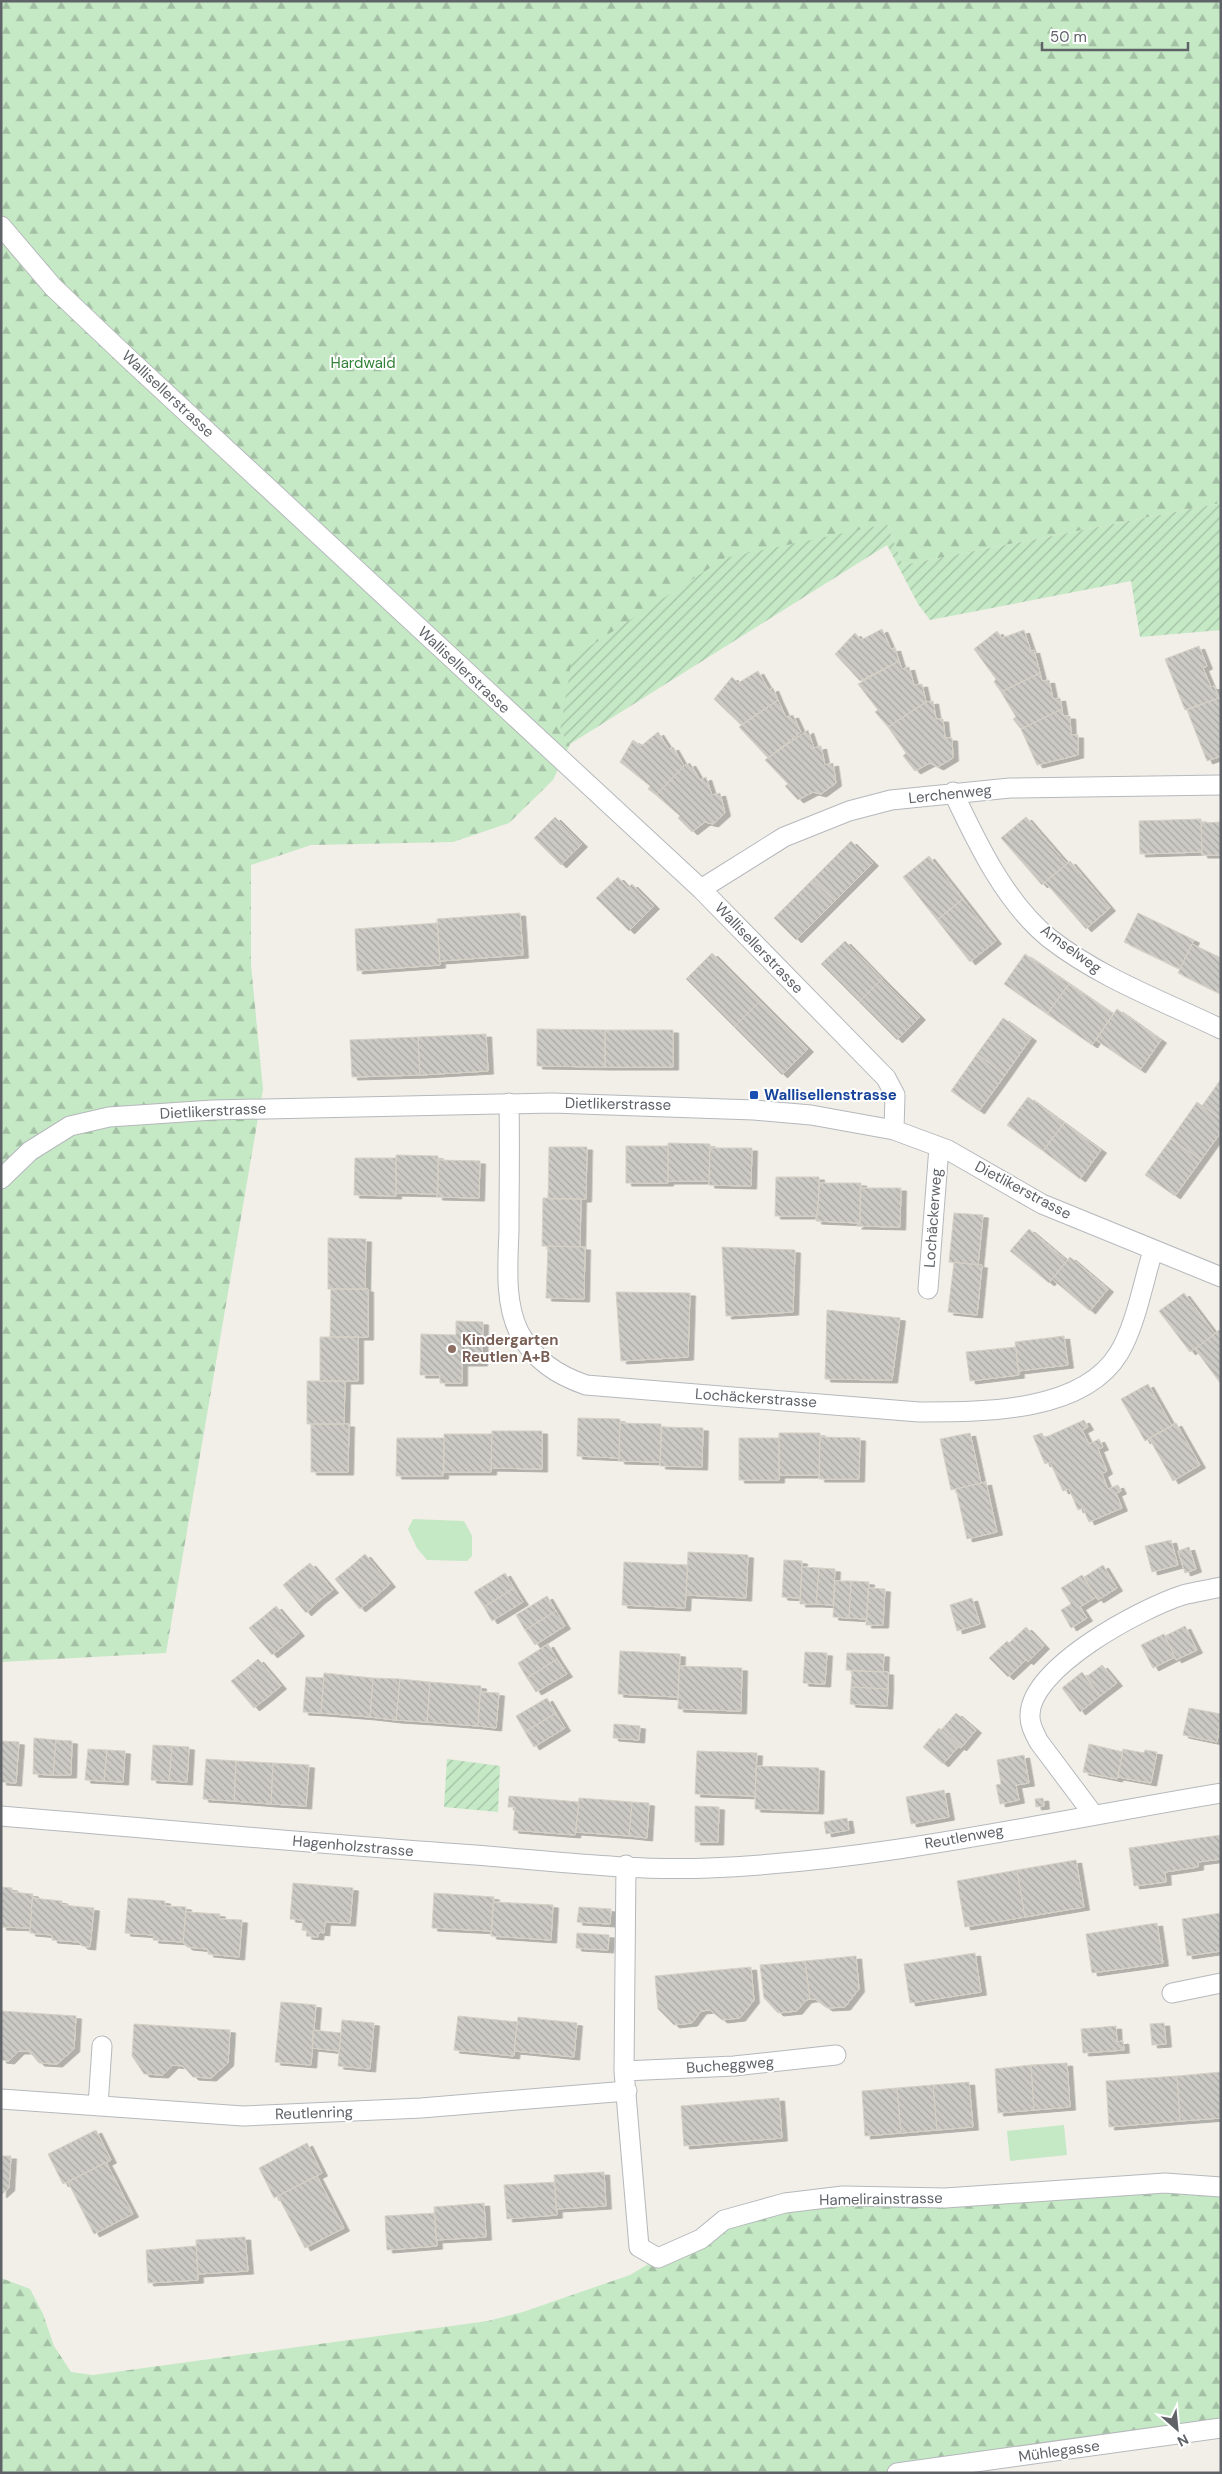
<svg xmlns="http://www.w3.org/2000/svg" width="1222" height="2474" font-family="'DM Sans',sans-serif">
	<defs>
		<pattern id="forest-firs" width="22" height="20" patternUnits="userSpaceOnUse" patternTransform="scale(1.25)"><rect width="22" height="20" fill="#c5e8c5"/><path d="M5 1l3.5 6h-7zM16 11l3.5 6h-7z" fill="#a3c0a4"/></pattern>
		<pattern id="garden-furrows" width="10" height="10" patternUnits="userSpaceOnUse" patternTransform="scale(1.25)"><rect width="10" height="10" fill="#c5e8c5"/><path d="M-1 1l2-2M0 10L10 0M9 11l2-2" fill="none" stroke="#a3c0a4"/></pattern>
		<pattern id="building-back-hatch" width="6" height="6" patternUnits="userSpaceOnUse" patternTransform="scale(1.25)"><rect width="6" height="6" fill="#cccac5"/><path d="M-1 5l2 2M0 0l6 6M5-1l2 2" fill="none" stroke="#a9a8a4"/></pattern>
		<filter id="shadow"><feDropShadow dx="5.5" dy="3" stdDeviation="0" flood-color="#0004"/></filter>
	</defs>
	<rect width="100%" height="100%" fill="#f1efe8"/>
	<path fill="url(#forest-firs)" d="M1 1H1221V503L903 565 887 524 560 731 570 744 553 780 509 823 453 842 311 845 251 865V965L263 1089 166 1653 1 1662Z
		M1221 2187V2435L948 2473H1V2278L30 2289 43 2314 54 2346 71 2372 93 2375 488 2321 523 2312 630 2275 658 2258 785 2203Z"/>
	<path fill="#c5e8c5" d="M413 1519 464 1521 472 1536V1556L467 1561 427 1560 417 1548 408 1529Z
		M1064 2125 1067 2155 1010 2161 1007 2131Z"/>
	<path fill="url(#garden-furrows)" d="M1221 503V630L1140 637 1131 581 930 620 918 604 887 545 570 744 560 731 572 658 725 558 887 524 903 565Z
		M447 1759 500 1766 498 1812 444 1807Z"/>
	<path fill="url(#building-back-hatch)" stroke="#d6d1c6" filter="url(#shadow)" d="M882 629 891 649 895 648 899 661 860 681 835 654 855 633 861 640Z
		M1024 630 1031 651 1034 650 1040 673 1001 692 994 682 996 679 974 649 997 631 1002 638Z
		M1199 646 1207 666 1203 668 1211 687 1214 686 1219 698 1185 710 1165 659Z
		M899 661 902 669 909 667 914 685 922 684 926 702 888 727 875 712 878 710 858 684Z
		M758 671 769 690 773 688 778 700 741 725 714 699 732 677 738 683Z
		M1040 673 1042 681 1049 680 1053 699 1060 698 1062 709 1021 729 1013 719 1016 717 1001 692Z
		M1221 697V756L1207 761 1187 710Z
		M778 700 786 717 793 715 801 732 768 758 739 727Z
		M933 701 936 719H943L945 738H952L953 758 938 767 930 763 915 771 903 756 906 753 888 727 926 702Z
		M1062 709 1063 716H1070L1071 735H1078V755L1037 765 1021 729Z
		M808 730 814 748 821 746 825 765 833 763 836 783 821 794 813 792 798 800 785 786 788 784 765 760Z
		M658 732 669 749 673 747 684 766 656 795 648 789 650 786 620 762 633 740 641 746Z
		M690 763 700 780 706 777 712 795 720 793 725 813 713 824 705 822 692 832 678 818 680 816 656 795 684 766Z
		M555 817 582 844 561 865 534 838Z
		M1026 817 1067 864 1042 885 1001 838Z
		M1201 819 1202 852 1140 854 1139 821Z
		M1221 822V855H1202L1201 823Z
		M851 841 873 863 835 901 812 880Z
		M929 856 963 899 937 920 903 877Z
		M1070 861 1110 908 1086 929 1045 882Z
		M618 877 628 888 632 884 654 906 629 931 596 898Z
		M812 880 835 901 796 940 774 918Z
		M963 899 996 941 970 962 937 920Z
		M520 913 523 955 440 961 437 919Z
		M1138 913 1194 940 1180 969 1124 942Z
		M437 923 440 965 357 971 355 929Z
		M845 941 882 979 859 1002 821 964Z
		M1192 944 1221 958V994L1178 973Z
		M712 953 760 1001 734 1027 686 979Z
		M1025 954 1069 984 1047 1014 1004 984Z
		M882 979 920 1017 897 1040 859 1002Z
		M1069 984 1113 1014 1092 1045 1047 1014Z
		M760 1001 808 1049 782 1075 734 1027Z
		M1117 1009 1161 1040 1140 1070 1096 1040Z
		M1003 1018 1031 1038 1005 1075 977 1054Z
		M537 1029 605 1030V1067L537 1066Z
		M605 1030H673V1067H605Z
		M486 1034 488 1071 420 1075 418 1037Z
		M418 1037 420 1075 352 1077 350 1040Z
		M977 1054 1005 1075 979 1111 951 1091Z
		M1221 1079V1119L1202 1106Z
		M1028 1097 1064 1123 1043 1151 1007 1125Z
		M1197 1102 1221 1119V1132L1201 1160 1171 1139Z
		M1064 1123 1101 1150 1080 1179 1043 1151Z
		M1171 1139 1201 1160 1175 1196 1145 1175Z
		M668 1143 710 1144 709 1181H668Z
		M626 1146H668V1183H626Z
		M549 1147H587L586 1199H548Z
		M710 1148H752L751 1186 709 1185Z
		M396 1155 438 1156V1194L396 1193Z
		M355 1158H396V1196L354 1195Z
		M438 1160 480 1161 479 1198 437 1197Z
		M776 1177H819L818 1216H775Z
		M820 1183H861L860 1223 816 1221Z
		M860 1188H901L900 1227 856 1226 860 1223Z
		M543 1198 581 1199 580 1247 542 1246Z
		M954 1213 983 1215 978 1265 949 1262Z
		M1029 1229 1067 1261 1049 1283 1010 1251Z
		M328 1238 366 1239 365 1289H328Z
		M548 1246 585 1247 584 1299 546 1298Z
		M722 1247 795 1250 793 1312 726 1316Z
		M1070 1257 1108 1289 1090 1311 1052 1279Z
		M954 1262 982 1265 977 1315 948 1312Z
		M331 1289H368V1337H330Z
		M616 1292 690 1293 688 1357 621 1361Z
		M1184 1293 1215 1334 1190 1352 1159 1311Z
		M827 1310 900 1318 892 1380 825 1379Z
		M456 1321 483 1322 482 1363H462V1383H440V1375H420L421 1334 456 1335Z
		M1219 1330 1221 1332V1384L1195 1349Z
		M1064 1336 1068 1365 1018 1371 1015 1342Z
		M320 1337H358V1381H320Z
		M1016 1347 1019 1375 970 1381 966 1352Z
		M307 1381H345L344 1424H307Z
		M1148 1384 1172 1426 1145 1441 1121 1399Z
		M578 1418 620 1419 619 1458 577 1456Z
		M1084 1420 1088 1427 1082 1430 1089 1444 1099 1439 1103 1447 1098 1449 1107 1471 1102 1474 1108 1489 1118 1485 1121 1491 1116 1493 1122 1508 1089 1522 1083 1508 1078 1510 1069 1489 1063 1491 1050 1462 1045 1464 1033 1436 1042 1433 1044 1438Z
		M620 1423 661 1424 660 1462 619 1461Z
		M1176 1423 1200 1465 1173 1481 1149 1438Z
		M311 1424H349L348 1472H311Z
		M662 1427 703 1428 702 1467 660 1466Z
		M492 1431H542V1469L491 1468Z
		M779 1433H820L819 1475H779Z
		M970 1433 981 1483 951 1490 940 1439Z
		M444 1434H492L491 1472H444Z
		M820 1437 860 1438 859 1479H819Z
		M397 1438H444L443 1476H396Z
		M739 1438H779V1480H739Z
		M986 1482 997 1532 967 1539 956 1489Z
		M1171 1540 1178 1565 1152 1572 1145 1546Z
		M1189 1547 1196 1569 1185 1573 1178 1551Z
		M688 1552 748 1555 746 1598 686 1595Z
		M365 1554 390 1584 375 1597 350 1567Z
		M784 1560 802 1561 800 1598 782 1597Z
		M624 1562 688 1565 685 1608 622 1605Z
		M310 1563 333 1590 319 1601 296 1574Z
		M1103 1565 1117 1588 1098 1600 1084 1577Z
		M350 1567 375 1597 360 1609 335 1579Z
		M802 1567 819 1568 816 1604H800Z
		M819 1568 835 1569 833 1605 816 1604Z
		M505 1573 514 1588 484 1607 474 1592Z
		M296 1574 319 1601 306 1613 283 1585Z
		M1082 1575 1096 1597 1080 1607 1087 1618 1071 1628 1061 1610 1071 1604 1061 1588Z
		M835 1581H851L849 1618 833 1617Z
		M851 1581 869 1582 867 1619 849 1618Z
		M514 1588 523 1602 492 1621 484 1607Z
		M868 1588 885 1589 883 1625H866Z
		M547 1596 556 1611 525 1630 516 1615Z
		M972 1598 980 1624 957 1631 950 1605Z
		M276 1606 299 1633 286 1644 263 1617Z
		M556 1611 565 1626 535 1645 525 1630Z
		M263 1617 286 1644 272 1655 249 1628Z
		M1185 1626 1197 1650 1176 1660 1165 1636Z
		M1026 1627 1044 1646 1028 1662 1009 1643Z
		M1164 1634 1175 1657 1153 1668 1141 1645Z
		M1007 1641 1026 1660 1008 1677 989 1658Z
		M548 1644 557 1659 527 1678 518 1663Z
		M620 1651 680 1654 678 1697 618 1694Z
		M805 1652 827 1653 825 1684 803 1683Z
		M847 1653 884 1654 883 1672 846 1670Z
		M258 1659 281 1686 268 1697 245 1670Z
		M557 1659 567 1674 536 1692 527 1678Z
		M1102 1665 1117 1683 1100 1696 1086 1677Z
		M679 1666 742 1668 741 1711 678 1709Z
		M245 1670 268 1697 254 1708 231 1681Z
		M852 1671 888 1672V1689L851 1687Z
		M1082 1672 1100 1696 1080 1712 1062 1688Z
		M324 1673 373 1678 370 1717 321 1713Z
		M306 1677 324 1678 321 1713 303 1712Z
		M373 1678 400 1679 396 1720 370 1717Z
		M400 1679 430 1682 427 1722 396 1720Z
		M430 1682 481 1686 478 1726 427 1722Z
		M851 1687 888 1689 887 1706 850 1704Z
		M480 1692 499 1693 496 1728 478 1726Z
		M547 1698 556 1713 525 1732 516 1716Z
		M1189 1708 1221 1714 1217 1742 1183 1735Z
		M556 1713 565 1728 534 1747 525 1732Z
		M956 1713 976 1730 961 1748 941 1730Z
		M614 1724 640 1726 639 1740 613 1738Z
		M939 1728 959 1746 943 1764 923 1747Z
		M34 1738 56 1740 53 1775 33 1774Z
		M56 1740 72 1741 71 1775H53Z
		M1 1741 19 1742 16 1783 1 1782Z
		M1089 1744 1123 1752 1117 1779 1083 1772Z
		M153 1745 172 1746 169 1781 151 1780Z
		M172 1746 189 1747 187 1782 169 1781Z
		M88 1749 107 1750 104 1781 85 1780Z
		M1123 1749 1144 1753 1145 1750 1157 1752 1151 1783 1118 1777Z
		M107 1750 125 1751 123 1782 104 1781Z
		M697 1751 757 1753 755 1796 695 1794Z
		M1024 1755 1029 1783 1016 1785 1019 1800 1000 1804 996 1785 1001 1784 997 1760Z
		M206 1759 236 1761 234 1801 203 1799Z
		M236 1761 273 1763 271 1804 234 1801Z
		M273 1763 309 1765 306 1806 271 1804Z
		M756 1766 819 1768 818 1811 755 1809Z
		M944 1790 949 1817 911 1824 906 1797Z
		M509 1796 579 1802 575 1835 513 1830 515 1807H508Z
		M579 1798 632 1802 629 1836 576 1832Z
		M1043 1798 1044 1806 1036 1807 1035 1799Z
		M632 1802 649 1803 647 1838 629 1836Z
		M695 1806 719 1807 718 1842H695Z
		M847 1818 849 1830 826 1834 824 1822Z
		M1221 1835V1859L1198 1862V1867L1165 1872 1166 1882 1134 1886 1129 1848Z
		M1076 1860 1084 1907 1025 1917 1017 1870Z
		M1017 1870 1025 1917 965 1927 957 1881Z
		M293 1883 353 1888 350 1923 325 1922 324 1933 319 1932 318 1937 306 1936 307 1931 302 1930 303 1920 290 1919Z
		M1 1887 12 1888V1892L33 1894 30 1928 1 1927Z
		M434 1893 494 1897 492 1931 432 1928Z
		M32 1898 62 1901V1905L94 1908 90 1947 82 1946 79 1942 52 1940V1935L30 1933Z
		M128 1898 165 1901V1906L186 1907 183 1942 153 1940 154 1935 125 1933Z
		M493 1902 553 1905 551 1940 491 1936Z
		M579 1907 611 1909 610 1924 577 1922Z
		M186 1912 220 1914 219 1919 242 1920 239 1957 208 1954V1949L187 1947 183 1942Z
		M1221 1913V1951L1187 1956 1182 1919Z
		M1157 1923 1163 1963 1092 1973 1086 1934Z
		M577 1933 609 1935 608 1950 576 1948Z
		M975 1953 981 1992 910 2003 904 1964Z
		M856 1956 859 1989 845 2007 827 2008 815 1999H810L805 1961Z
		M805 1961 810 1999 806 2000 797 2011 778 2013 764 1998 760 1965Z
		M751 1967 754 2000 740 2018 722 2020 710 2010 701 2011 692 2023 674 2025 658 2009 655 1976Z
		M281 2002 316 2005 311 2065 275 2062Z
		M1 2011 76 2016 74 2049 57 2064 39 2063 29 2051H19L9 2061 1 2060Z
		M458 2016 517 2022 514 2056 454 2050Z
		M518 2017 577 2023 574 2057 514 2051Z
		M342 2020 374 2023 370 2069 338 2066Z
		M1164 2023 1166 2044 1152 2045 1150 2024Z
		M134 2024 230 2030 228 2063 211 2078 193 2077 183 2066 173 2065 163 2075 144 2074 132 2056Z
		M1116 2026 1117 2042 1123 2041 1124 2050 1083 2053 1081 2029Z
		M313 2030 341 2033 339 2051 312 2048Z
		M1067 2063 1070 2107 1034 2110 1031 2065Z
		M1031 2065 1034 2110 998 2113 995 2069Z
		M1221 2072V2118L1180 2121 1177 2076Z
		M1177 2076 1180 2121 1109 2127 1106 2081Z
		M969 2082 973 2127 937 2130 933 2085Z
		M933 2085 937 2130 901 2133 897 2088Z
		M897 2088 901 2133 865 2136 862 2091Z
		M779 2098 782 2138 684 2146 681 2106Z
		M96 2130 111 2160 63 2184 48 2154Z
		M307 2143 322 2173 274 2198 259 2168Z
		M1 2156H11L9 2188 1 2195Z
		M106 2162 133 2214 94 2234 68 2182Z
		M604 2172 606 2206 556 2209 554 2175Z
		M317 2176 344 2228 305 2248 278 2196Z
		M555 2182 557 2215 507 2219 504 2185Z
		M484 2203 486 2237 436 2240 434 2207Z
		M435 2213 437 2246 387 2250 385 2216Z
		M245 2237 248 2271 198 2274 196 2240Z
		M196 2246 198 2280 148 2283 146 2250Z"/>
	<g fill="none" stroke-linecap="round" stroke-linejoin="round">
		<g stroke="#b5b8bc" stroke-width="21">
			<path id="minor" d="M1 226 53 287 129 359 701 889 886 1078 895 1095 894 1130
				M953 792C977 843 1005 902 1049 938 1100 978 1163 1001 1221 1029
				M701 889 784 837 849 811 891 800 1010 788 1221 785
				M509 1103C510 1145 509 1188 509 1230 508 1262 504 1302 519 1332 534 1360 557 1375 586 1385L919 1412C982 1412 1083 1413 1119 1353 1136 1325 1143 1282 1153 1251
				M1 1179 30 1151 70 1126 109 1117 213 1110 552 1103 754 1110 811 1115 894 1130 948 1150 1042 1204 1221 1277
				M928 1289 939 1147
				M1093 1814 1039 1742C1035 1734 1030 1726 1030 1717 1028 1668 1142 1608 1183 1595 1195 1592 1208 1590 1221 1587
				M1 1816C159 1829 317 1844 475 1855 552 1861 631 1871 709 1868 881 1861 1051 1821 1221 1793
				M626 1865 624 2071 639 2247 658 2258 701 2239 724 2220 785 2203 843 2196 945 2198 1165 2183 1221 2187
				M1172 1993 1221 1983
				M624 2071 734 2066 836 2055
				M1 2099 243 2116 421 2108 627 2091
				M98 2106 102 2046
				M897 2473 1221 2428"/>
		</g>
		<use href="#minor" stroke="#fff" stroke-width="19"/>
	</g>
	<rect fill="#1a4fb4" stroke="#fff" stroke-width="2" x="749" y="1090" width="10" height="10" rx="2.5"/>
	<circle fill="#8d6e63" stroke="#fff" stroke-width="2" cx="452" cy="1349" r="5"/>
	<g text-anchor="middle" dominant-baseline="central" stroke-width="4" stroke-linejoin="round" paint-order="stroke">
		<g font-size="15" fill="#348238" stroke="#fff">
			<text x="363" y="363">Hardwald</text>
		</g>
		<g font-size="15" fill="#5f6368" stroke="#fff">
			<text transform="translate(168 394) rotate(43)">Wallisellerstrasse</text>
			<text transform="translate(464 670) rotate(43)">Wallisellerstrasse</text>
			<text transform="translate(950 794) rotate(-6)">Lerchenweg</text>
			<text transform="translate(759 948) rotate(46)">Wallisellerstrasse</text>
			<text transform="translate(1071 949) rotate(36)">Amselweg</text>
			<text transform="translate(618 1104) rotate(1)">Dietlikerstrasse</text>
			<text transform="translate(213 1111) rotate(-3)">Dietlikerstrasse</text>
			<text transform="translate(1023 1190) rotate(28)">Dietlikerstrasse</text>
			<text transform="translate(933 1218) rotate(-86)">Lochäckerweg</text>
			<text transform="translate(756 1398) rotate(4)">Lochäckerstrasse</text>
			<text transform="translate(964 1837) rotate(-10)">Reutlenweg</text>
			<text transform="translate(353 1846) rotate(5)">Hagenholzstrasse</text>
			<text transform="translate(730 2065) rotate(-4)">Bucheggweg</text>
			<text transform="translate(314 2113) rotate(-2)">Reutlenring</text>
			<text transform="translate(881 2199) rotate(-1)">Hamelirainstrasse</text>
			<text transform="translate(1059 2451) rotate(-8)">Mühlegasse</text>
		</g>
		<g font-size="15" font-weight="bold" fill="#164399" stroke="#fff" text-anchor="start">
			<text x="764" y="1095">Wallisellenstrasse</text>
		</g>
		<g font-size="15" font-weight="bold" fill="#785e54" stroke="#fff" text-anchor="start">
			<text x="462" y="1340">Kindergarten<tspan x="462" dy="17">Reutlen A+B</tspan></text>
		</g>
	</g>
	<rect width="1222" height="2474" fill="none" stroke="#5f6368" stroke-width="5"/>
	<g transform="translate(1177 2429) rotate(153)" stroke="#ffffff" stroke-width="4" paint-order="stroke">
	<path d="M0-4L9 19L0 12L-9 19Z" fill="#5f6368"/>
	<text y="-8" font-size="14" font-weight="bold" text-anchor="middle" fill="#5f6368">N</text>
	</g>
	<path d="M1042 42v8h146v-8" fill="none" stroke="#5f6368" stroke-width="2.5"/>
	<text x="1050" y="42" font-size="15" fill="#5f6368" stroke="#ffffff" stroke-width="4" paint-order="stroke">50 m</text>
</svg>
